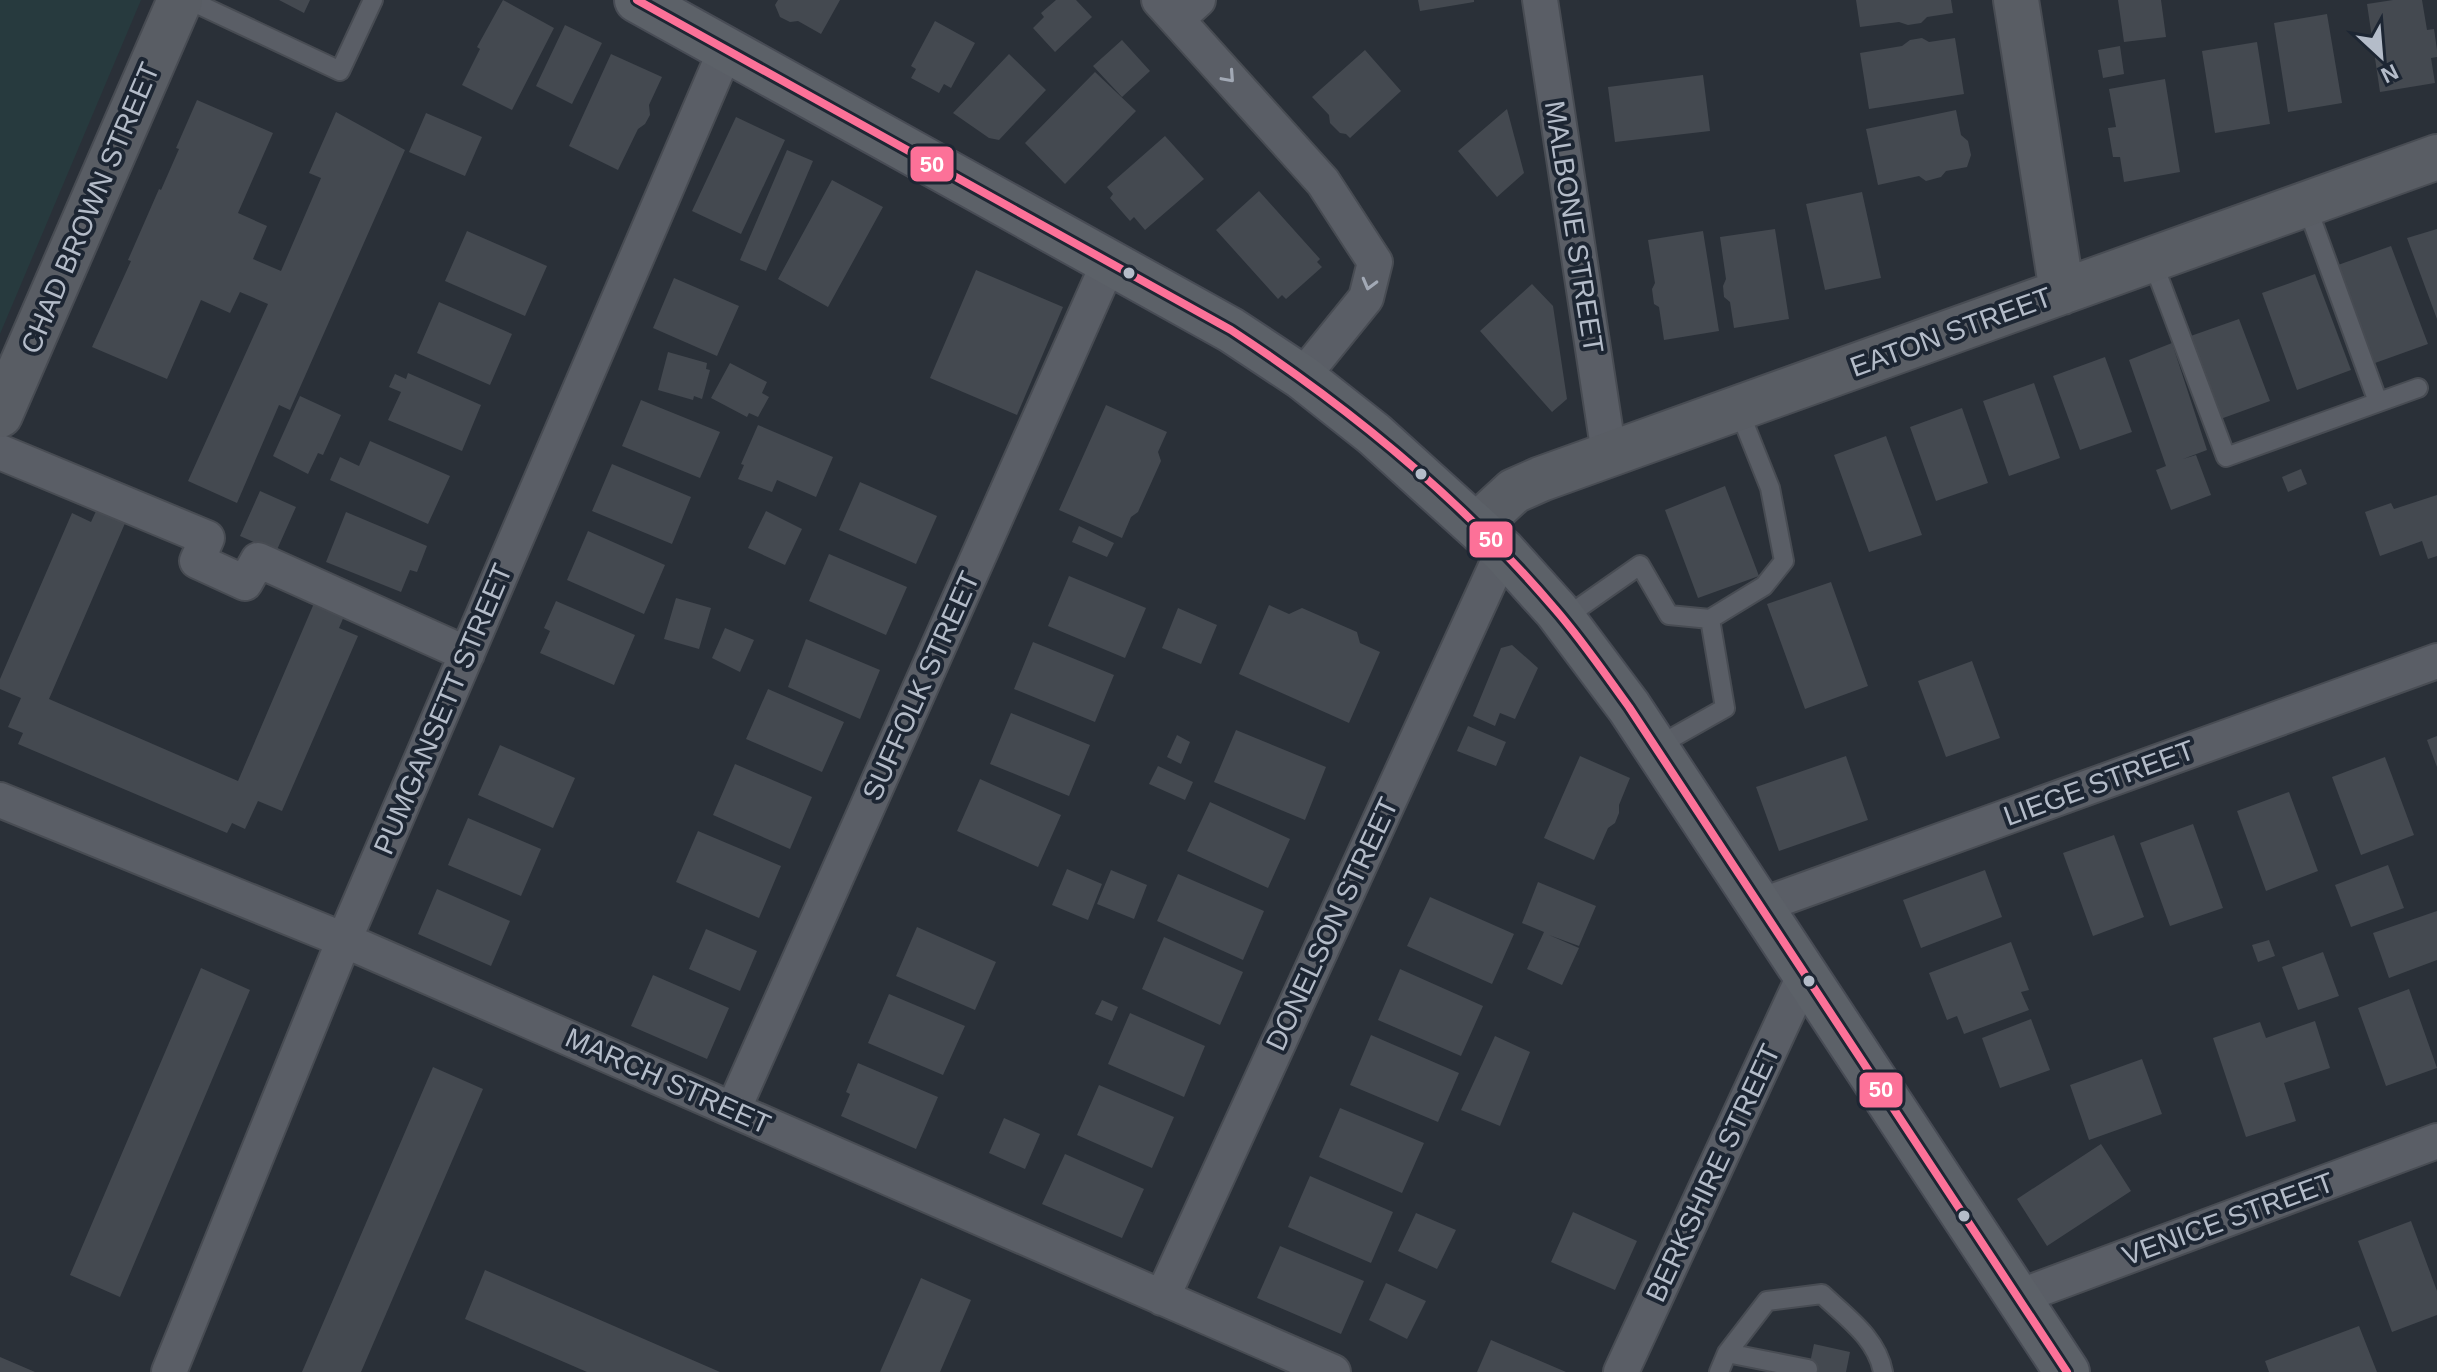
<svg xmlns="http://www.w3.org/2000/svg" width="2437" height="1372" font-family="Arial,sans-serif">
	<rect width="100%" height="100%" fill="#2a3038"/>
	<path fill="#273a3e" d="M0 0H141L0 334Z"/>
	<path fill="#444950" d="M279 0H310L304 13Z
		M503 0 554 28 512 110 462 85 480 49 477 47Z
		M778 0H840L821 34 798 21 790 22 780 17 775 5Z
		M1056 0H1076L1092 17 1055 52 1033 28 1044 17 1041 13Z
		M1418 0H1474V2L1420 11Z
		M1856 0H1951L1953 13 1927 17 1921 23 1908 25 1899 22 1860 27Z
		M2118 0H2161L2166 37 2124 42Z
		M2393 0H2422L2427 30 2434 29 2437 50V57L2431 58 2435 83 2380 92 2367 4Z
		M2327 14 2342 103 2288 112 2274 23Z
		M935 21 975 43 951 88 944 84 939 93 911 78 916 69 911 66Z
		M565 25 602 43 572 104 536 86Z
		M1922 38 1929 42 1955 38 1964 94 1869 109 1860 53 1902 46 1910 40Z
		M1122 40 1150 71 1122 97 1093 66Z
		M2257 42 2270 124 2215 133 2202 51Z
		M2120 46 2124 74 2103 78 2098 50Z
		M1365 50 1401 91 1350 138 1346 134 1340 133 1330 123 1329 115 1312 97Z
		M611 54 662 77 649 105 650 115 645 124 638 129 618 170 569 146Z
		M1009 54 1046 90 999 140 989 138 953 113Z
		M1095 72 1136 111 1065 184 1025 143Z
		M1703 75 1710 131 1615 142 1608 87Z
		M2165 79 2180 172 2124 182 2120 157H2113L2108 128 2116 127 2109 89Z
		M197 100 273 133 238 213 267 226 253 259 281 271 321 178 309 173 336 112 405 150 290 410 279 405 237 503 188 481 268 304 240 292 230 313 201 300 167 379 92 347 131 261 128 260 159 189 161 190 179 149 176 148Z
		M1507 109 1524 173 1497 197 1458 151Z
		M1956 110 1961 135 1968 141 1971 155 1967 167 1946 171 1941 177 1926 181 1919 176 1878 185 1866 129Z
		M426 113 482 137 465 176 409 152Z
		M736 117 785 140 741 234 692 211Z
		M1165 136 1204 179 1145 230 1134 217 1130 221 1110 198 1113 194 1107 187Z
		M787 150 813 161 766 271 740 260Z
		M832 180 883 207 828 307 778 279Z
		M1259 191 1320 259 1317 262 1322 267 1286 299 1282 295 1278 299 1216 230Z
		M1862 192 1881 278 1825 290 1806 204Z
		M1775 229 1789 319 1734 328 1730 302 1724 297 1723 286 1726 279 1720 237Z
		M2437 229V319L2407 238Z
		M467 231 547 266 525 316 445 281Z
		M1703 231 1719 331 1664 340 1659 307 1654 304 1652 289 1655 283 1648 240Z
		M2391 246 2428 344 2375 363 2338 265Z
		M976 270 1063 307 1017 415 930 378Z
		M2315 274 2351 370 2297 390 2262 293Z
		M674 278 739 306 717 356 653 328Z
		M1532 284 1553 306 1567 399 1552 412 1480 331Z
		M439 302 512 334 490 385 417 353Z
		M2239 319 2270 401 2215 421 2185 338Z
		M2172 343 2207 450 2183 459 2196 455 2211 495 2171 510 2156 470 2166 466 2129 360Z
		M668 352 707 363 706 369 710 370 702 399 694 396 693 400 658 390Z
		M2105 357 2132 432 2080 450 2053 376Z
		M730 363 767 382 762 393 769 397 758 417 749 413 747 417 711 398Z
		M408 373 481 405 462 451 388 420 401 392 389 387 395 374 406 379Z
		M2034 383 2060 458 2009 476 1983 401Z
		M300 396 341 415 323 455 318 453 308 474 273 456Z
		M641 400 720 432 700 478 622 446Z
		M1106 405 1167 432 1158 452 1161 461 1138 512 1131 517 1122 538 1059 510Z
		M1962 408 1988 483 1936 501 1910 427Z
		M758 425 833 457 816 497 777 480 772 492 738 479 744 465 741 464Z
		M1886 436 1922 535 1869 552 1834 455Z
		M370 441 450 476 428 524 330 480 340 457 359 466Z
		M612 464 691 497 672 544 592 511Z
		M2301 469 2307 484 2288 492 2282 477Z
		M860 482 937 516 916 564 839 530Z
		M1725 486 1759 576 1698 598 1665 510Z
		M260 491 296 507 276 552 240 536Z
		M2437 495V556L2428 559 2422 541 2380 556 2365 512 2391 503 2394 509Z
		M97 509 126 521 49 699 238 781 315 601 345 614 339 628 358 636 282 811 258 801 245 829 232 823 227 833 18 744 23 733 8 727 21 698 0 689V679L72 513 91 522Z
		M766 511 802 529 785 565 748 548Z
		M346 512 427 546 417 572 410 570 401 592 326 562Z
		M1079 526 1114 543 1107 557 1072 542Z
		M588 531 665 565 644 614 567 580Z
		M829 554 907 587 886 635 809 601Z
		M1069 576 1146 608 1125 658 1048 626Z
		M1831 582 1868 686 1805 709 1767 604Z
		M676 598 711 608 699 649 664 639Z
		M556 601 635 635 614 685 540 653 550 631 544 628Z
		M1269 605 1289 614 1302 608 1357 632 1360 643 1380 652 1349 723 1239 674Z
		M1178 608 1217 625 1201 664 1162 648Z
		M725 628 754 640 740 672 712 658Z
		M806 639 880 670 860 719 788 687Z
		M1033 642 1114 675 1095 722 1014 689Z
		M1512 645 1538 668 1515 719 1500 713 1495 726 1473 716 1501 648Z
		M1972 661 2000 738 1946 757 1918 681Z
		M768 689 844 722 822 772 746 739Z
		M1011 713 1090 745 1069 796 990 764Z
		M1468 726 1506 742 1496 766 1457 751Z
		M1236 730 1326 767 1305 820 1214 782Z
		M1177 735 1190 742 1181 764 1167 757Z
		M2437 736V767L2427 740Z
		M500 745 575 778 553 828 478 795Z
		M1580 756 1630 778 1619 805V813L1615 823 1608 828 1594 860 1544 838Z
		M1846 756 1868 820 1779 851 1756 787Z
		M2385 757 2414 835 2361 855 2332 777Z
		M735 764 812 797 790 849 713 815Z
		M1158 766 1193 782 1185 800 1149 784Z
		M980 779 1061 815 1038 867 957 831Z
		M2289 792 2318 871 2266 891 2237 811Z
		M1210 802 1290 839 1268 888 1187 851Z
		M468 818 541 849 521 896 448 865Z
		M2193 824 2223 908 2170 926 2140 843Z
		M698 831 781 866 759 918 676 882Z
		M2114 835 2144 917 2093 936 2063 853Z
		M2388 865 2404 908 2351 927 2335 885Z
		M1067 869 1102 884 1088 920 1052 905Z
		M1111 870 1147 885 1134 919 1097 904Z
		M1985 870 2002 917 1921 948 1903 900Z
		M1178 874 1264 911 1243 960 1157 921Z
		M1538 882 1596 906 1579 946 1549 935 1579 948 1562 985 1527 969 1544 932 1522 923Z
		M437 889 510 921 491 966 418 934Z
		M1430 897 1514 934 1492 984 1407 946Z
		M2437 911V960L2389 978 2373 933Z
		M917 927 996 962 975 1010 896 976Z
		M706 929 757 951 740 991 689 969Z
		M1164 937 1243 972 1220 1025 1142 989Z
		M2269 940 2275 956 2258 962 2252 945Z
		M2011 942 2029 990 2021 992 2029 1010 1964 1034 1957 1016 1947 1020 1929 973Z
		M2323 952 2339 996 2298 1010 2282 967Z
		M201 968 250 990 120 1297 70 1275Z
		M1400 969 1483 1006 1461 1056 1378 1020Z
		M653 975 729 1008 707 1059 631 1026Z
		M2409 989 2437 1068 2386 1086 2358 1008Z
		M889 994 965 1026 943 1075 868 1043Z
		M1102 1000 1118 1007 1112 1021 1095 1014Z
		M1130 1013 1205 1046 1184 1097 1108 1064Z
		M2031 1019 2050 1070 2000 1088 1982 1038Z
		M2315 1021 2330 1068 2284 1083 2296 1121 2246 1137 2213 1038 2260 1022 2266 1038Z
		M1371 1035 1459 1073 1438 1122 1350 1085Z
		M1495 1036 1530 1052 1500 1126 1461 1110Z
		M2142 1059 2162 1114 2089 1140 2070 1085Z
		M858 1063 938 1097 916 1149 841 1116 850 1094 846 1092Z
		M433 1067 483 1089 361 1372H302Z
		M1099 1085 1174 1117 1152 1168 1077 1135Z
		M1340 1108 1424 1143 1402 1193 1319 1157Z
		M1004 1118 1040 1134 1025 1169 989 1153Z
		M2101 1144 2131 1191 2047 1246 2017 1199Z
		M1065 1154 1144 1189 1122 1238 1042 1204Z
		M1310 1176 1393 1212 1371 1263 1288 1227Z
		M1573 1212 1637 1241 1615 1290 1551 1262Z
		M1416 1213 1456 1230 1437 1269 1398 1251Z
		M2411 1221 2437 1291V1315L2392 1332 2358 1241Z
		M1280 1246 1364 1281 1341 1334 1257 1298Z
		M485 1270 720 1372H587L465 1319Z
		M921 1278 971 1300 940 1372H880Z
		M1386 1283 1426 1301 1407 1339 1369 1320Z
		M2359 1326 2377 1372H2269L2265 1361Z
		M1491 1340 1566 1372H1477Z
		M1814 1344 1850 1352 1846 1372H1808Z
		M0 1357 35 1372H0Z"/>
	<g fill="none" stroke-linecap="round" stroke-linejoin="round">
		<g stroke="#484c53" stroke-width="22">
			<path id="lane" d="M189 0 340 71 373 0
				M2306 204 2378 402
				M2152 260 2226 457 2418 388
				M1563 619 1640 565 1669 615 1710 619 1764 586 1784 561 1770 488 1738 408
				M1656 747 1725 708 1710 619
				M1727 1353 1808 1369
				M1719 1372 1727 1353 1767 1301 1822 1294C1846 1317 1877 1338 1883 1372"/>
		</g>
		<g stroke="#484c53" stroke-width="38">
			<path id="street" d="M1159 0 1323 182 1375 262 1366 298 1302 377
				M1540 0 1609 454
				M1177 19 1198 0
				M0 452 207 538 197 561 245 583 258 560 467 654
				M0 800 344 940 1333 1372
				M1760 906 2437 661
				M733 1110 1109 262
				M2018 1297 2437 1141
				M1162 1298 1503 551
				M169 1372 344 940 726 49
				M1621 1372 1805 974"/>
		</g>
		<g stroke="#484c53" stroke-width="48">
			<path id="secondary" d="M2016 0 2062 292
				M0 415 180 0
				M1476 526 1514 491 1541 479 2437 157"/>
		</g>
		<g stroke="#484c55" stroke-width="48">
			<path id="primary" d="M637 0 1231 330 1302 377 1374 434 1503 551 1557 611 1629 707 2067 1372"/>
		</g>
		<use href="#lane" stroke="#5a5e66" stroke-width="18"/>
		<use href="#street" stroke="#5a5e66" stroke-width="34"/>
		<use href="#secondary" stroke="#595d64" stroke-width="44"/>
		<use href="#primary" stroke="#5c6168" stroke-width="44"/>
		<g stroke="#1d2633" stroke-width="14">
			<path id="bus-1" d="M637 0 1231 330C1348 407 1464 502 1555 609 1582 640 1605 674 1629 707L2067 1372"/>
		</g>
		<use href="#bus-1" stroke="#fc7198" stroke-width="8"/>
	</g>
	<defs><path id="oneway-chevron" d="M-2-3.5L2.5 0L-2 3.5" fill="none" stroke-width="1.6" stroke-linecap="round" stroke-linejoin="round" transform="scale(2)"/></defs>
	<g stroke="#a2a9b5">
		<use href="#oneway-chevron" transform="translate(1229 77) rotate(48)"/>
		<use href="#oneway-chevron" transform="translate(1369 284) rotate(105)"/>
	</g>
	<g fill="#b4bcc9" stroke="#1d2633" stroke-width="3">
		<circle cx="1129" cy="273" r="7"/>
		<circle cx="1421" cy="474" r="7"/>
		<circle cx="1809" cy="981" r="7"/>
		<circle cx="1964" cy="1216" r="7"/>
	</g>
	<g text-anchor="middle" dominant-baseline="central" stroke-width="8" stroke-linejoin="round" paint-order="stroke">
		<g font-size="28" fill="#b4bcc9" stroke="#1d2633">
			<text transform="translate(90 208) rotate(-67)">CHAD BROWN STREET</text>
			<text transform="translate(1574 227) rotate(81)">MALBONE STREET</text>
			<text transform="translate(1951 332) rotate(-20)">EATON STREET</text>
			<text transform="translate(921 686) rotate(-66)">SUFFOLK STREET</text>
			<text transform="translate(443 709) rotate(-67)">PUMGANSETT STREET</text>
			<text transform="translate(2099 783) rotate(-20)">LIEGE STREET</text>
			<text transform="translate(1332 924) rotate(-65)">DONELSON STREET</text>
			<text transform="translate(668 1081) rotate(24)">MARCH STREET</text>
			<text transform="translate(1713 1173) rotate(-65)">BERKSHIRE STREET</text>
			<text transform="translate(2228 1219) rotate(-20)">VENICE STREET</text>
		</g>
	</g>
	<g stroke="#1d2633" stroke-width="3">
		<rect x="909" y="145" width="46" height="38" rx="8" fill="#fc7198"/>
		<rect x="1468" y="520" width="46" height="39" rx="8" fill="#fc7198"/>
		<rect x="1858" y="1071" width="46" height="38" rx="8" fill="#fc7198"/>
	</g>
	<g font-size="22" text-anchor="middle" font-weight="bold" fill="#fff">
		<text x="932" y="172">50</text>
		<text x="1491" y="547">50</text>
		<text x="1881" y="1097">50</text>
	</g>
	<g transform="translate(2381 56) rotate(154)" stroke="#1d2633" stroke-width="6" paint-order="stroke">
	<path d="M0-6L14 30L0 20L-14 30Z" fill="#b4bcc9"/>
	<text y="-12" font-size="22" font-weight="bold" text-anchor="middle" fill="#b4bcc9">N</text>
	</g>
</svg>
